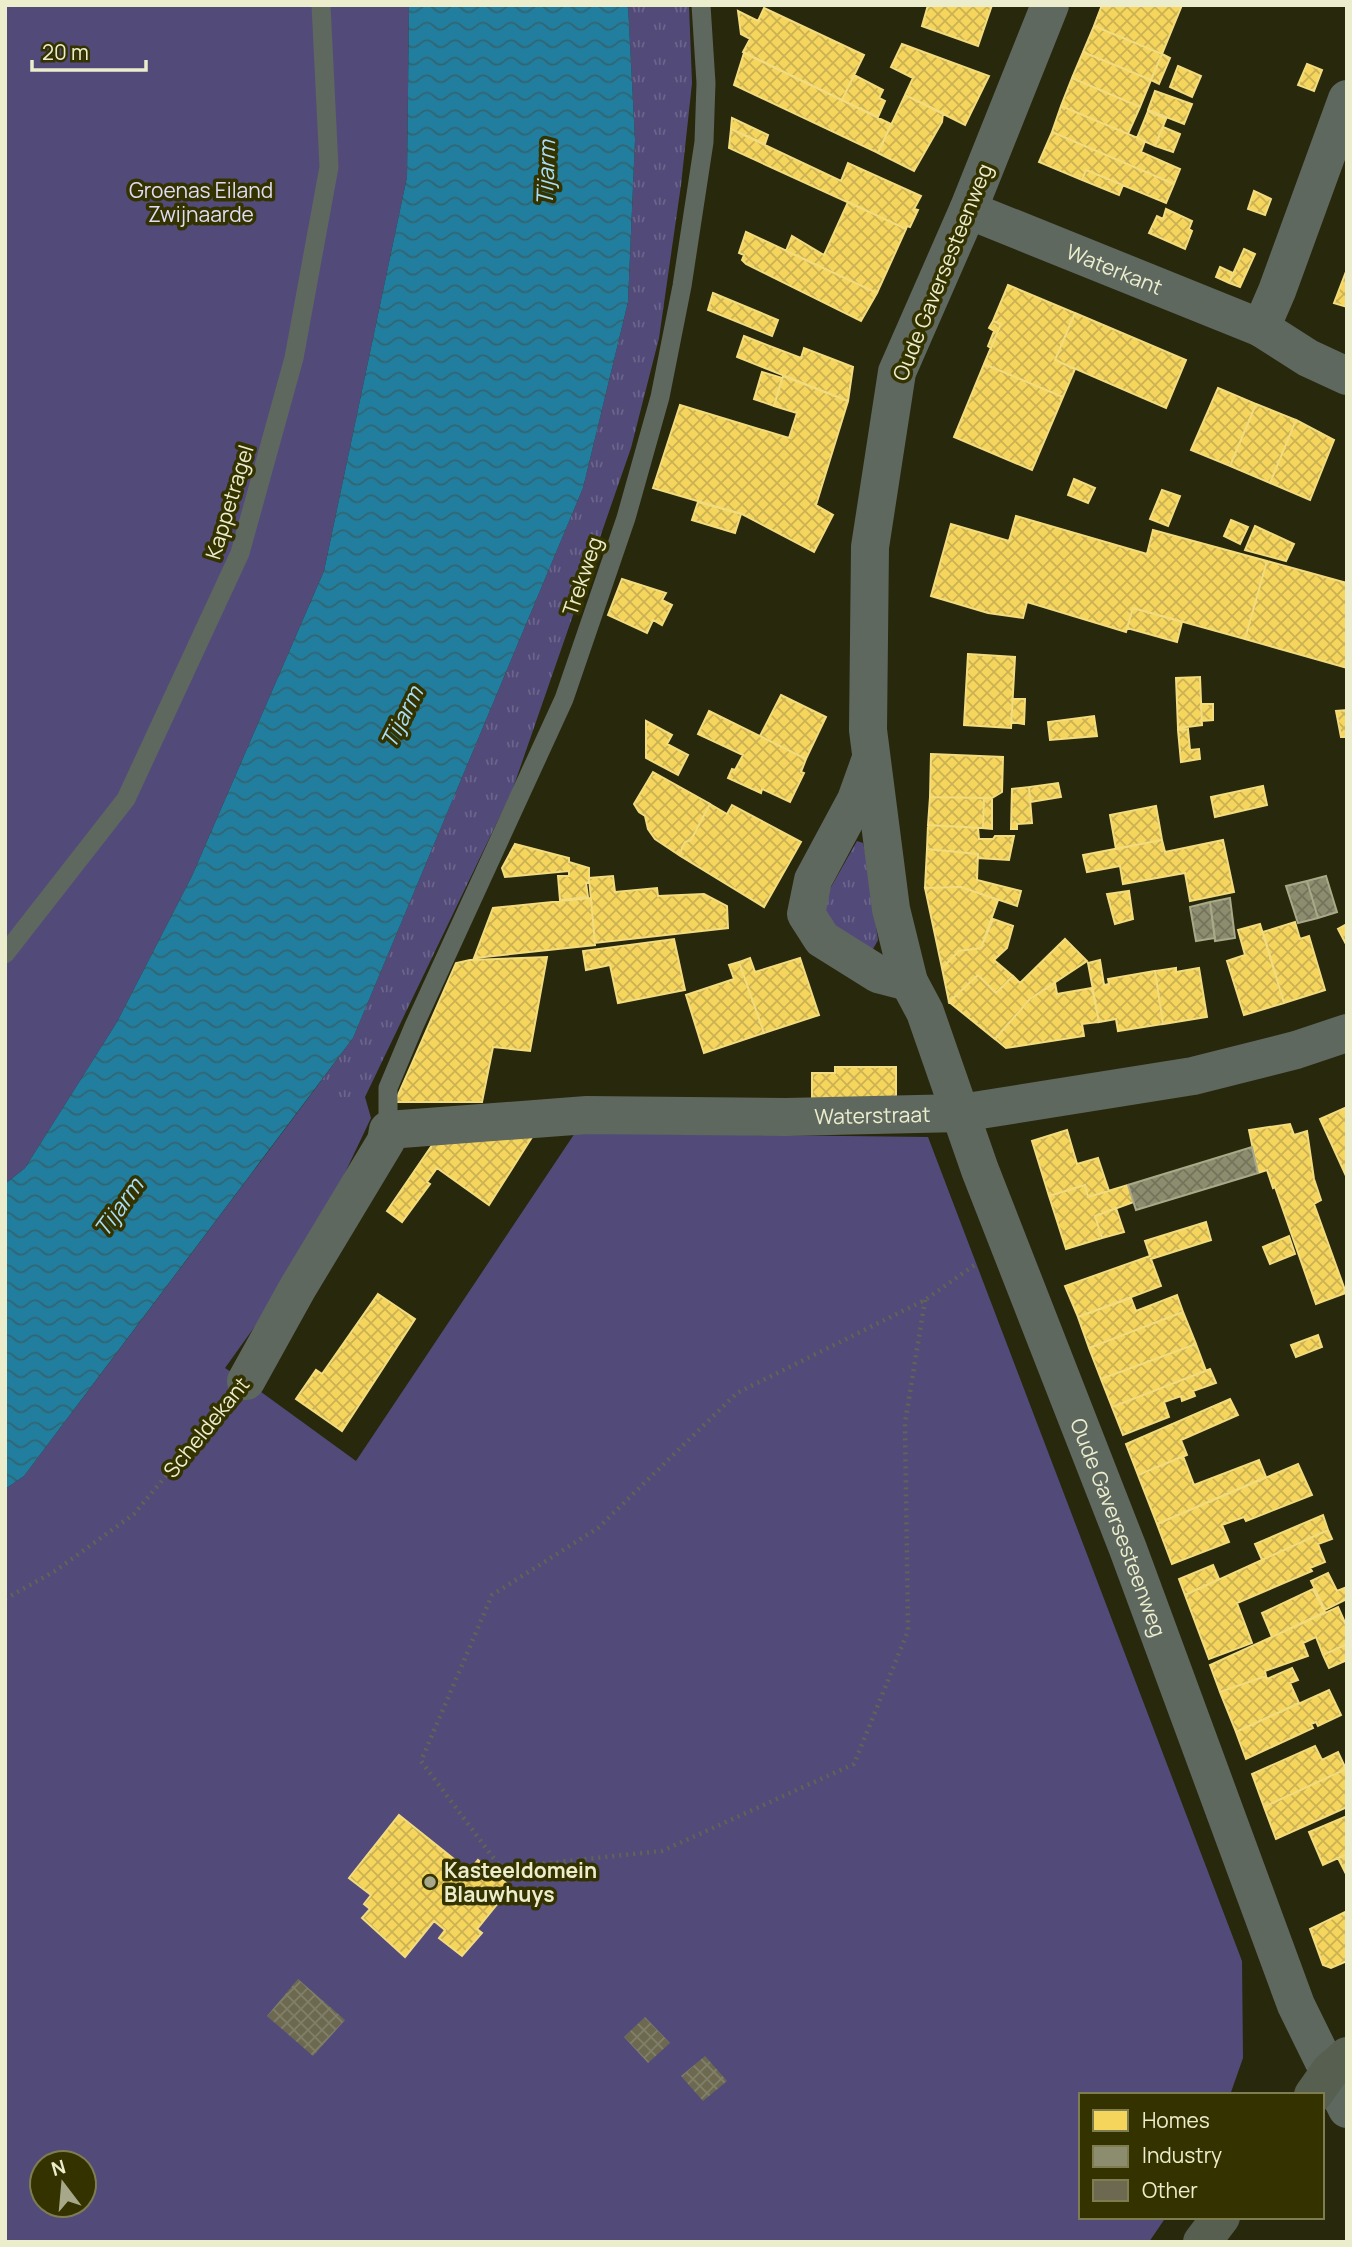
<svg xmlns="http://www.w3.org/2000/svg" width="1352" height="2247" font-family="Manrope,sans-serif">
	<defs>
		<pattern id="grass-tufts" width="24" height="20" patternUnits="userSpaceOnUse" patternTransform="scale(1.75)"><rect width="24" height="20" fill="#524b7a"/><path d="M3 7l-1-3M5 7V3M7 7l1-3M15 17l-1-3M17 17v-4M19 17l1-3" fill="none" stroke="#6b658c"/></pattern>
		<pattern id="water-waves" width="16" height="10" patternUnits="userSpaceOnUse" patternTransform="scale(1.75)"><rect width="16" height="10" fill="#217e9e"/><path d="M0 5q4-4 8 0t8 0" fill="none" stroke="#326573"/></pattern>
		<pattern id="homes-cross-hatch" width="8" height="8" patternUnits="userSpaceOnUse" patternTransform="scale(1.75)"><rect width="8" height="8" fill="#f6d55c"/><path d="M0 0l8 8M0 8l8-8" fill="none" stroke="#cab254"/></pattern>
		<pattern id="industry-cross-hatch" width="8" height="8" patternUnits="userSpaceOnUse" patternTransform="scale(1.75)"><rect width="8" height="8" fill="#8c8c6e"/><path d="M0 0l8 8M0 8l8-8" fill="none" stroke="#74745d"/></pattern>
		<pattern id="building-cross-hatch" width="8" height="8" patternUnits="userSpaceOnUse" patternTransform="scale(1.75)"><rect width="8" height="8" fill="#6d6951"/><path d="M0 0l8 8M0 8l8-8" fill="none" stroke="#827f69"/></pattern>
	</defs>
	<rect width="100%" height="100%" fill="#28280c"/>
	<path fill="url(#grass-tufts)" d="M628 5H689L692 83 681 185 659 338 631 448 512 791 365 1097H309L353 1038 583 488 628 302 635 140Z
		M857 841 863 843 865 852 878 940 873 949 840 935 825 910 826 896Z"/>
	<path fill="#524b7a" fill-rule="evenodd" d="M5 5H409L407 177 324 571 192 876 117 1022 25 1168 5 1184Z
		M309 1097H365L371 1118 306 1255 225 1368 257 1389 356 1461 575 1133 928 1137 1242 1961 1243 2058 1230 2095H1081V2217H1166L1149 2242H5V1489L24 1476ZM42 2163H84V2205H42Z"/>
	<path fill="url(#water-waves)" d="M409 5H628L635 140 628 302 583 488 353 1038 24 1476 5 1489V1184L25 1168 117 1022 192 876 324 571 407 177Z"/>
	<path fill="url(#homes-cross-hatch)" stroke="#f3dc7e" stroke-width="2" d="M928 5H992L978 46 922 26Z
		M1102 5H1182L1162 54 1094 26Z
		M764 8 864 55 842 100 743 52 750 39 741 34 738 11 758 21Z
		M1094 26 1162 54 1151 80 1083 52Z
		M902 44 989 76 965 125 905 95 913 78 891 67Z
		M1083 52 1151 80 1140 107 1072 78Z
		M744 53 891 124 878 153 734 85Z
		M1162 54 1170 58 1159 84 1151 80Z
		M1307 64 1322 70 1314 91 1298 85Z
		M1178 66 1201 76 1192 97 1170 87Z
		M854 75 883 90 879 98 885 101 878 117 842 100Z
		M1072 78 1140 107 1128 134 1061 106Z
		M1155 91 1192 104 1184 124 1148 110Z
		M905 95 943 113 942 122 914 171 878 153Z
		M1061 106 1145 141 1141 152 1180 169 1174 184 1052 132Z
		M1148 111 1166 119 1155 146 1137 138Z
		M732 118 768 135 765 144 731 129Z
		M1163 127 1180 134 1173 152 1155 146Z
		M731 129 841 181 848 163 921 196 914 209 918 210 910 227 907 226 906 229 729 148Z
		M1052 132 1174 184 1166 203 1086 170 1082 180 1039 162Z
		M1086 170 1123 185 1119 195 1082 180Z
		M1254 191 1271 199 1265 215 1248 209Z
		M848 202 906 229 877 293 786 251 792 236 824 255Z
		M1166 209 1192 221 1189 229 1192 231 1185 249 1149 233 1157 216 1163 219Z
		M746 232 877 293 861 321 746 264 742 260 744 255 739 253Z
		M1244 249 1255 254 1240 287 1229 283Z
		M1220 267 1233 273 1229 283 1216 277Z
		M1347 269V307L1334 303Z
		M1008 285 1075 313 1055 360 1075 369 1063 397 984 364 1001 324 993 321Z
		M713 293 778 320 772 336 708 310Z
		M1075 313 1186 360 1166 408 1055 360Z
		M993 321 1001 324 991 348 988 346 994 331 989 328Z
		M744 336 801 358 804 348 853 367 848 401 737 357Z
		M984 364 1063 397 1032 470 954 437Z
		M762 372 782 378 774 406 754 399Z
		M783 376 848 401 816 505 833 515 814 552 742 514 653 488 680 405 789 438 797 413 774 406Z
		M1218 388 1256 404 1230 466 1191 450Z
		M1256 404 1296 420 1270 483 1230 466Z
		M1296 420 1334 440 1310 500 1270 483Z
		M1074 479 1095 488 1088 503 1068 495Z
		M1162 490 1180 496 1168 526 1150 519Z
		M698 502 741 514 735 533 692 520Z
		M1016 516 1147 554 1153 530 1267 561 1245 639 1133 608 1126 632 1027 602 1023 618 988 613 931 596 951 524 1009 541Z
		M1231 520 1248 527 1240 544 1224 536Z
		M1255 526 1294 544 1286 561 1245 550Z
		M1267 561 1347 583V668L1245 639Z
		M622 579 666 593 662 600 672 605 662 625 653 620 647 633 608 615Z
		M1133 608 1182 622 1177 642 1127 628Z
		M968 654 1015 657 1011 728 964 725Z
		M1200 677 1202 725 1178 728 1176 678Z
		M781 695 826 717 806 759 760 736Z
		M1013 699H1025L1024 724 1011 722Z
		M1201 704H1213V720L1202 721Z
		M1347 710V737H1341L1336 711Z
		M709 711 806 759 801 772 804 773 790 802 762 789 761 793 728 778 732 769 735 770 743 755 698 734Z
		M1094 716 1097 736 1050 740 1048 722Z
		M646 721 672 735 667 744 688 755 678 775 646 758Z
		M1188 729 1190 750 1199 749 1200 759 1181 762 1178 730Z
		M931 754 1003 757 1002 792 992 798 930 797Z
		M653 772 710 804 691 840 685 842 679 855 655 839 648 829 645 816 639 812 634 804Z
		M1058 783 1061 797 1030 802 1029 787Z
		M1263 786 1267 805 1215 817 1211 797Z
		M1029 787 1032 823 1017 824V829H1011L1012 789Z
		M930 797 984 798 983 828 928 825Z
		M984 798H992V829L983 828Z
		M710 804 727 814 732 805 801 842 764 907 679 855 685 842 691 840Z
		M1156 806 1162 840 1116 849 1110 815Z
		M928 825 978 828 979 839H993L995 836H1014L1009 860 978 858V854L927 849Z
		M1162 840 1165 852 1223 840 1234 892 1190 901 1185 873 1123 884 1120 866 1087 872 1083 855Z
		M515 844 569 858V862L589 868V882L586 883 588 897 560 900 558 876H569V871L505 877 502 868Z
		M927 849 978 854 977 880 1021 891 1017 906 961 887 925 888Z
		M613 876 615 892 657 888 658 896 704 894 727 906 728 928 595 943 589 878Z
		M961 887 998 900 981 948 959 951 942 968 925 888Z
		M1129 891 1133 919 1115 924 1107 894Z
		M591 898 595 945 474 958 493 908Z
		M993 919 1013 926 1007 948 994 960 1013 976 996 993 978 975 949 1002 942 968 959 951 981 948Z
		M1295 922 1300 939 1309 936 1325 990 1284 1003 1263 932Z
		M1260 924 1284 1003 1244 1015 1227 961 1245 955 1238 930Z
		M1347 924V946L1338 929Z
		M674 939 685 990 618 1003 610 965 586 970 583 951Z
		M1065 939 1087 961 1030 999 995 1039 949 1002 978 975 996 993 1013 976 1020 983Z
		M547 957 530 1051 493 1047 482 1102H395L456 963 470 960Z
		M750 958 755 972 800 958 819 1015 764 1033 739 962Z
		M1100 960 1104 985 1109 984 1108 979 1155 971 1163 1024 1118 1031 1116 1019 1099 1022 1088 963Z
		M739 962 764 1033 704 1053 686 995 734 979 729 965Z
		M1176 968V972L1199 968 1207 1017 1163 1024 1155 971Z
		M1055 983 1057 994 1092 988 1099 1022 1082 1024 1084 1036 1006 1048 995 1039 1030 999Z
		M835 1067H896V1102H812V1073H835Z
		M1347 1107V1178L1320 1119Z
		M1290 1124 1294 1135 1307 1131 1314 1179 1321 1200 1314 1204 1346 1293 1316 1304 1275 1187 1273 1188 1267 1170 1258 1173 1249 1130Z
		M1067 1130 1077 1164 1098 1158 1109 1191 1088 1197 1085 1185 1049 1196 1032 1141Z
		M534 1134 489 1205 437 1168 427 1182 430 1184 402 1222 387 1211 439 1135Z
		M1085 1185 1088 1197 1128 1185 1134 1202 1095 1216 1102 1238 1066 1249 1049 1196Z
		M1116 1208 1124 1232 1102 1238 1095 1216Z
		M1206 1222 1211 1240 1151 1259 1161 1286 1078 1317 1065 1286 1150 1256 1145 1241Z
		M1289 1236 1295 1254 1270 1264 1263 1247Z
		M378 1294 415 1319 342 1431 296 1399 316 1370 322 1374Z
		M1177 1295 1183 1312 1089 1348 1078 1317 1131 1298 1136 1311Z
		M1183 1312 1196 1344 1101 1379 1089 1348Z
		M1318 1335 1322 1347 1296 1357 1291 1345Z
		M1196 1344 1206 1371 1112 1407 1101 1379Z
		M1210 1369 1216 1383 1193 1391 1195 1396 1182 1401 1181 1396 1164 1402 1169 1417 1123 1435 1112 1407Z
		M1230 1399 1238 1415 1181 1440 1187 1455 1138 1475 1126 1444Z
		M1183 1456 1194 1485 1259 1460 1266 1477 1157 1524 1138 1475Z
		M1298 1464 1312 1495 1246 1521 1244 1517 1222 1525 1229 1542 1172 1564 1157 1524Z
		M1323 1515 1328 1530 1262 1560 1255 1544Z
		M1328 1530 1332 1539 1318 1544 1325 1562 1310 1568 1312 1571 1237 1603 1252 1643 1209 1659 1185 1595Z
		M1213 1565 1219 1579 1185 1595 1179 1579Z
		M1328 1573 1337 1591 1347 1587V1599L1325 1610 1311 1581Z
		M1313 1589 1325 1612 1272 1637 1262 1613Z
		M1338 1607 1347 1627V1644L1323 1655 1316 1637 1303 1643 1308 1656 1265 1671 1266 1676 1220 1692 1210 1665Z
		M1347 1644V1660L1329 1668 1323 1655Z
		M1292 1668 1298 1680 1290 1683 1299 1703 1236 1732 1220 1692 1266 1676 1267 1679Z
		M1329 1690 1341 1715 1318 1726 1316 1722 1311 1724 1313 1728 1246 1759 1236 1732Z
		M1315 1746 1322 1760 1338 1752 1346 1769 1264 1807 1252 1774Z
		M1346 1769 1347 1807 1276 1839 1264 1807Z
		M399 1815 469 1871 478 1860 511 1887 477 1929 482 1933 462 1956 439 1938 445 1930 434 1921 405 1957 362 1918 370 1909 364 1904 371 1895 349 1878Z
		M1347 1816V1854L1323 1865 1309 1832Z
		M1347 1854V1876L1338 1858Z
		M1347 1911V1961L1331 1968 1323 1965 1310 1929Z"/>
	<path fill="url(#industry-cross-hatch)" stroke="#a9a98a" stroke-width="2" d="M1326 876 1337 912 1318 918 1307 881Z
		M1307 881 1318 918 1298 923 1286 886Z
		M1230 898 1235 938 1215 941 1210 902Z
		M1210 902 1215 938 1196 941 1190 907Z
		M1252 1147 1258 1173 1136 1210 1128 1185Z"/>
	<path fill="url(#building-cross-hatch)" d="M298 1979 345 2020 313 2056 267 2016Z
		M645 2017 670 2043 648 2063 624 2037Z
		M705 2056 727 2081 703 2101 681 2076Z"/>
	<g fill="none" stroke-linecap="round" stroke-linejoin="round">
		<path stroke="#5f6457" stroke-width="4.5" stroke-dasharray="2 5" stroke-linecap="butt" d="M925 1300 905 1423 908 1631 854 1764 662 1851 501 1868 421 1761 492 1595 598 1528 737 1393 925 1300 976 1264
			M5 1599 55 1571 134 1514 223 1408"/>
		<path stroke="#5e685f" stroke-width="19" d="M5 954 126 799 240 553 294 358 329 167 321 5
			M388 1130V1088L414 1026 564 699 626 518 660 397 682 286 704 142 706 83 701 5"/>
		<g stroke="#5e685f" stroke-width="38">
			<path id="s1" d="M1050 5 968 210 897 372 870 547 868 730 891 909 909 982 925 1012 980 1170 1128 1549 1296 2005 1347 2109"/>
			<path id="s2" d="M968 210 1261 328 1308 358 1347 376"/>
			<path d="M1261 328 1277 291 1347 99"/>
			<path d="M870 761 856 800 813 880 806 914 822 939 878 974 909 982"/>
			<path id="s3" d="M246 1381 297 1289 386 1141 388 1130 587 1115 786 1117 961 1113 1193 1076 1296 1050 1347 1033"/>
		</g>
		<path stroke="#575f51" stroke-width="38" d="M1313 2095 1330 2071 1347 2056
			M1202 2242 1221 2217"/>
	</g>
	<circle fill="#a7a889" stroke="#343300" stroke-width="2.5" cx="430" cy="1882" r="7"/>
	<g text-anchor="middle" dominant-baseline="central" stroke-width="7" stroke-linejoin="round" paint-order="stroke">
		<g font-size="21" fill="#dfddf5" stroke="#343300">
			<text x="201" y="190">Groenas Eiland<tspan x="201" dy="24">Zwijnaarde</tspan></text>
		</g>
		<g font-size="21" fill="#ecedcd" stroke="#343300">
			<text stroke="none"><textPath href="#s2" startOffset="158">Waterkant</textPath></text>
			<text transform="translate(942 272) rotate(-68)">Oude Gaversesteenweg</text>
			<text transform="translate(229 502) rotate(-73)">Kappetragel</text>
			<text transform="translate(582 576) rotate(-71)">Trekweg</text>
			<text stroke="none"><textPath href="#s3" startOffset="774">Waterstraat</textPath></text>
			<text transform="translate(206 1427) rotate(-51)">Scheldekant</text>
			<text stroke="none"><textPath href="#s1" startOffset="1598">Oude Gaversesteenweg</textPath></text>
		</g>
		<g font-size="21" font-weight="bold" fill="#ecedcd" stroke="#343300" text-anchor="start">
			<text x="444" y="1870">Kasteeldomein<tspan x="444" dy="24">Blauwhuys</tspan></text>
		</g>
		<g font-size="23" font-style="italic" fill="#a9def7" stroke="#343300">
			<text transform="translate(545 173) rotate(-88)">Tijarm</text>
			<text transform="translate(401 717) rotate(-63)">Tijarm</text>
			<text transform="translate(118 1207) rotate(-54)">Tijarm</text>
		</g>
	</g>
	<rect width="1352" height="2247" fill="none" stroke="#ecedcd" stroke-width="14"/>
	<rect x="1079" y="2093" width="245" height="126" fill="#343300" stroke="#7e7d52" stroke-width="2"/>
	<rect x="1093" y="2110" width="35" height="21" fill="#f6d55c" stroke="#7e7d52" stroke-width="2"/>
	<text x="1142" y="2128" font-size="21" fill="#ecedcd">Homes</text>
	<rect x="1093" y="2146" width="35" height="21" fill="#8c8c6e" stroke="#7e7d52" stroke-width="2"/>
	<text x="1142" y="2163" font-size="21" fill="#ecedcd">Industry</text>
	<rect x="1093" y="2180" width="35" height="21" fill="#6d6951" stroke="#7e7d52" stroke-width="2"/>
	<text x="1142" y="2198" font-size="21" fill="#ecedcd">Other</text>
	<g transform="translate(63 2184) rotate(344)"><circle r="33" fill="#343300" stroke="#7e7d52" stroke-width="2"/>
	<path d="M0-5L12 26L0 18L-12 26Z" fill="#a7a889"/>
	<text y="-10" font-size="19" font-weight="bold" text-anchor="middle" fill="#ecedcd">N</text>
	</g>
	<path d="M32 60v10h114v-10" fill="none" stroke="#ecedcd" stroke-width="3.5"/>
	<text x="42" y="60" font-size="21" fill="#ecedcd" stroke="#343300" stroke-width="5" paint-order="stroke">20 m</text>
</svg>
